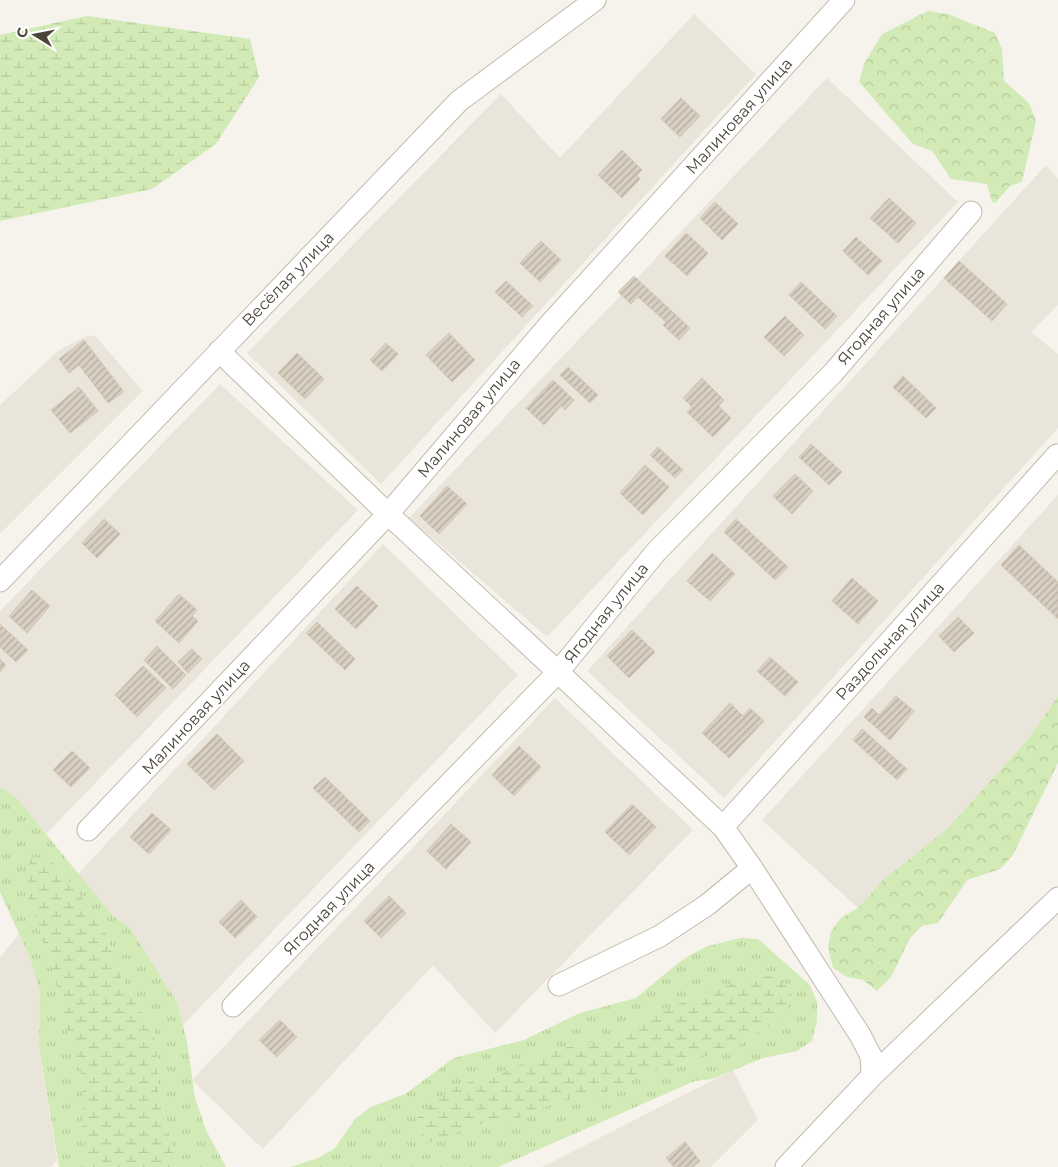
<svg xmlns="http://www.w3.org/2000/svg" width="1058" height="1167" font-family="Montserrat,sans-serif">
	<defs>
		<pattern id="grass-tufts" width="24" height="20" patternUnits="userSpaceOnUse" patternTransform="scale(1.25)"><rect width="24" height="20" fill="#d2eab5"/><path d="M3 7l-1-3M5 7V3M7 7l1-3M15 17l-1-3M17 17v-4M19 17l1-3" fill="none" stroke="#b6ca9c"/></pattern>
		<pattern id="forest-crowns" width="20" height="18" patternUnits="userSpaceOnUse" patternTransform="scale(1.25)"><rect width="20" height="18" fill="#d2eab5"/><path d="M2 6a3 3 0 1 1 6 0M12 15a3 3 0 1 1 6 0" fill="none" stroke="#b6ca9c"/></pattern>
		<pattern id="wetland-marsh" width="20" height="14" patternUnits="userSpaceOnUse" patternTransform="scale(1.25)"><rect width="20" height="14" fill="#d2eab5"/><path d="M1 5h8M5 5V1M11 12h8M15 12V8" fill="none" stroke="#b6ca9c"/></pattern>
		<pattern id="building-hatch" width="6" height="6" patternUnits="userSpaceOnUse" patternTransform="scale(1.25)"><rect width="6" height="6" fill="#d8cfc1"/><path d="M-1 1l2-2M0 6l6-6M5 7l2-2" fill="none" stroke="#b1aa9e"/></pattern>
	</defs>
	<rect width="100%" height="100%" fill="#f6f3ec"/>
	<path fill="#eae5da" d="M694 14 756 74 381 484 247 353 501 94 560 158Z
		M827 78 958 202 547 637 409 518Z
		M1046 165 1058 179V305L1031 332 1058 354V428L724 798 587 671Z
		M88 335 96 337 143 391 0 534V405L58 351Z
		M220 384 358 510 46 834 12 794 0 787V611Z
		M1058 495V696L1029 738 948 828 881 882 858 908 762 820Z
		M383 544 518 675 183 1025 177 1002 130 928 112 915 78 874Z
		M555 698 693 830 495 1033 433 965 263 1149 192 1080Z
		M19 934 30 958 40 992 39 1046 57 1160 51 1167H0V957Z
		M733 1070 758 1120 711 1167H542Z"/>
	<path fill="url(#grass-tufts)" fill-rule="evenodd" d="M0 787 12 794 24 807 112 915 130 928 177 1002 187 1041 195 1098 206 1130 226 1167H177L158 1090 157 1048 153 1030 123 981 104 928 31 857 28 895 51 964 66 1025 83 1079V1135L88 1167H59L39 1046 40 992 30 958 0 892Z
		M741 938 758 939 810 985 817 1002V1021L812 1041 797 1051 763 1058 712 1079 695 1081 498 1167H290L318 1158 334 1149 356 1118 371 1107 405 1094 454 1058 524 1040 580 1013 636 998 678 963 692 954 708 946ZM788 1010 777 1021 734 1048 633 1077 603 1094 555 1102 522 1117 469 1127 424 1145 455 1085 489 1078 553 1050 613 1038 660 1011Z"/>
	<path fill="url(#forest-crowns)" d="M928 11 948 14 995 33 1002 49 1004 81 1029 103 1036 121 1022 182 1010 186 995 203 992 202 987 184 951 179 932 151 913 144 859 82 864 64 882 34Z
		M1058 696V763L1013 855 1000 869 967 880 938 923 922 926 910 938 891 977 877 991 863 980 847 977 833 968 828 947 831 931 842 917 858 908 881 882 948 828 1029 738Z"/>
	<path fill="url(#wetland-marsh)" d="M87 16 250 39 259 77 216 144 152 189 0 221V35Z
		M30 857 47 858 60 869 104 928 123 981 153 1030 157 1048 158 1090 177 1167H88L83 1135V1079L66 1025 51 964 27 895Z
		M763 975 780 979 792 993 788 1010 777 1021 734 1048 633 1077 603 1094 555 1102 522 1117 469 1127 424 1145 417 1118 455 1085 489 1078 553 1050 613 1038 660 1011 746 978Z"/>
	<path fill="url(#building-hatch)" stroke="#d3c7b4" d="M681 98 700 116 680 137 661 119Z
		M622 150 642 170 637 175 640 179 622 198 598 175Z
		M889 198 916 223 898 243 870 218Z
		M715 202 738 224 722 240 700 218Z
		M686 233 708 253 687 276 665 256Z
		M856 237 882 261 868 275 843 251Z
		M541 241 561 260 540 282 520 263Z
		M959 261 1007 304 992 321 944 278Z
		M634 276 690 328 679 340 663 325 666 322 638 297 631 304 618 292Z
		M506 281 533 306 522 317 495 292Z
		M801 282 837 316 825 329 789 295Z
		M785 316 804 335 784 356 764 337Z
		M449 333 475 360 452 382 426 355Z
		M84 340 124 392 108 403 79 365 69 373 59 359Z
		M386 343 398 354 382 371 370 360Z
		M297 353 324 379 305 399 278 373Z
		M568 367 598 395 590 403 560 375Z
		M903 376 936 408 926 418 893 387Z
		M702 378 724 400 719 406 731 418 713 437 687 412 692 407 683 398Z
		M553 380 574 400 565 410 561 406 544 425 526 408Z
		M79 387 98 411 70 433 51 410Z
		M811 444 842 472 829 485 799 457Z
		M658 447 683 470 675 478 650 455Z
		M645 465 669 487 643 515 620 493Z
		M795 474 813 491 792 514 773 496Z
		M447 486 467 504 439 534 420 516Z
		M104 519 120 534 97 558 82 543Z
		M736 519 788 567 775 580 724 532Z
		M1019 545 1058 582V619L1001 565Z
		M712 553 735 574 710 601 687 581Z
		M852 578 878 601 858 624 832 601Z
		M357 586 378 606 356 629 335 609Z
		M32 590 50 606 27 633 9 616Z
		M179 594 197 610 192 616 198 621 179 643 155 621Z
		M958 617 974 633 954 652 939 636Z
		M317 622 355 659 345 670 306 633Z
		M0 624 28 650 16 662 0 647Z
		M632 630 655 652 629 678 607 656Z
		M157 646 186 675 173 689 144 660Z
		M192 649 202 659 188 673 178 662Z
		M770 657 798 682 785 696 757 671Z
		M0 659 6 665 0 672Z
		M143 666 166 688 137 717 115 695Z
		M896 696 914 711 890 740 864 717 872 708 879 715Z
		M730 703 743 716 750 708 764 721 729 758 702 733Z
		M862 729 907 769 897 780 853 740Z
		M217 734 244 761 214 790 187 764Z
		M519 746 541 767 514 796 492 775Z
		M72 751 90 768 71 787 53 770Z
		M325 777 370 821 359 832 313 788Z
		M632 804 656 827 629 855 605 832Z
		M152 813 171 830 149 854 130 837Z
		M451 824 471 842 446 869 427 851Z
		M389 896 406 913 381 938 364 921Z
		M241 900 257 917 235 938 219 922Z
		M280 1020 297 1037 277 1057 259 1040Z
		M685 1142 700 1161 693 1167H674L666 1158Z"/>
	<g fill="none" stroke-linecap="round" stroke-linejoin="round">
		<g stroke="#c2bbae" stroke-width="23">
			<path id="minor" d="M219 351 388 514 558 672 723 827 752 868 860 1035 871 1056 872 1076 786 1167
				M0 581 459 101 595 0
				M723 827 1057 455
				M88 830 388 514 549 325 844 0
				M559 985 660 936 707 905 752 868
				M233 1006 558 672 656 552 833 373 971 212
				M872 1076 1058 898"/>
		</g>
		<use href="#minor" stroke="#fff" stroke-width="21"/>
	</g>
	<g text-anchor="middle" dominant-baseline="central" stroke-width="4.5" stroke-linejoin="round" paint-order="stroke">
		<g font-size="16" fill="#4b4439" stroke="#fff">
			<text transform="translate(739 116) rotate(-48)">Малиновая улица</text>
			<text transform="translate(288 279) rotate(-46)">Весёлая улица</text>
			<text transform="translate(881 316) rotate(-49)">Ягодная улица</text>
			<text transform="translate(469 418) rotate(-50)">Малиновая улица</text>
			<text transform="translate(606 613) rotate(-51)">Ягодная улица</text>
			<text transform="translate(890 641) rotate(-48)">Раздольная улица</text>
			<text transform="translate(196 717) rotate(-47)">Малиновая улица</text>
			<text transform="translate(329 908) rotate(-46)">Ягодная улица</text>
		</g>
	</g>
	<g transform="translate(35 35) rotate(280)" stroke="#ffffff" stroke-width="4" paint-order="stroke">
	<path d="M0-4L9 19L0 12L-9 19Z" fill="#4b4439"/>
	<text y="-8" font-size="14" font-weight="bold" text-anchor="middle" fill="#4b4439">С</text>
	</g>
</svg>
